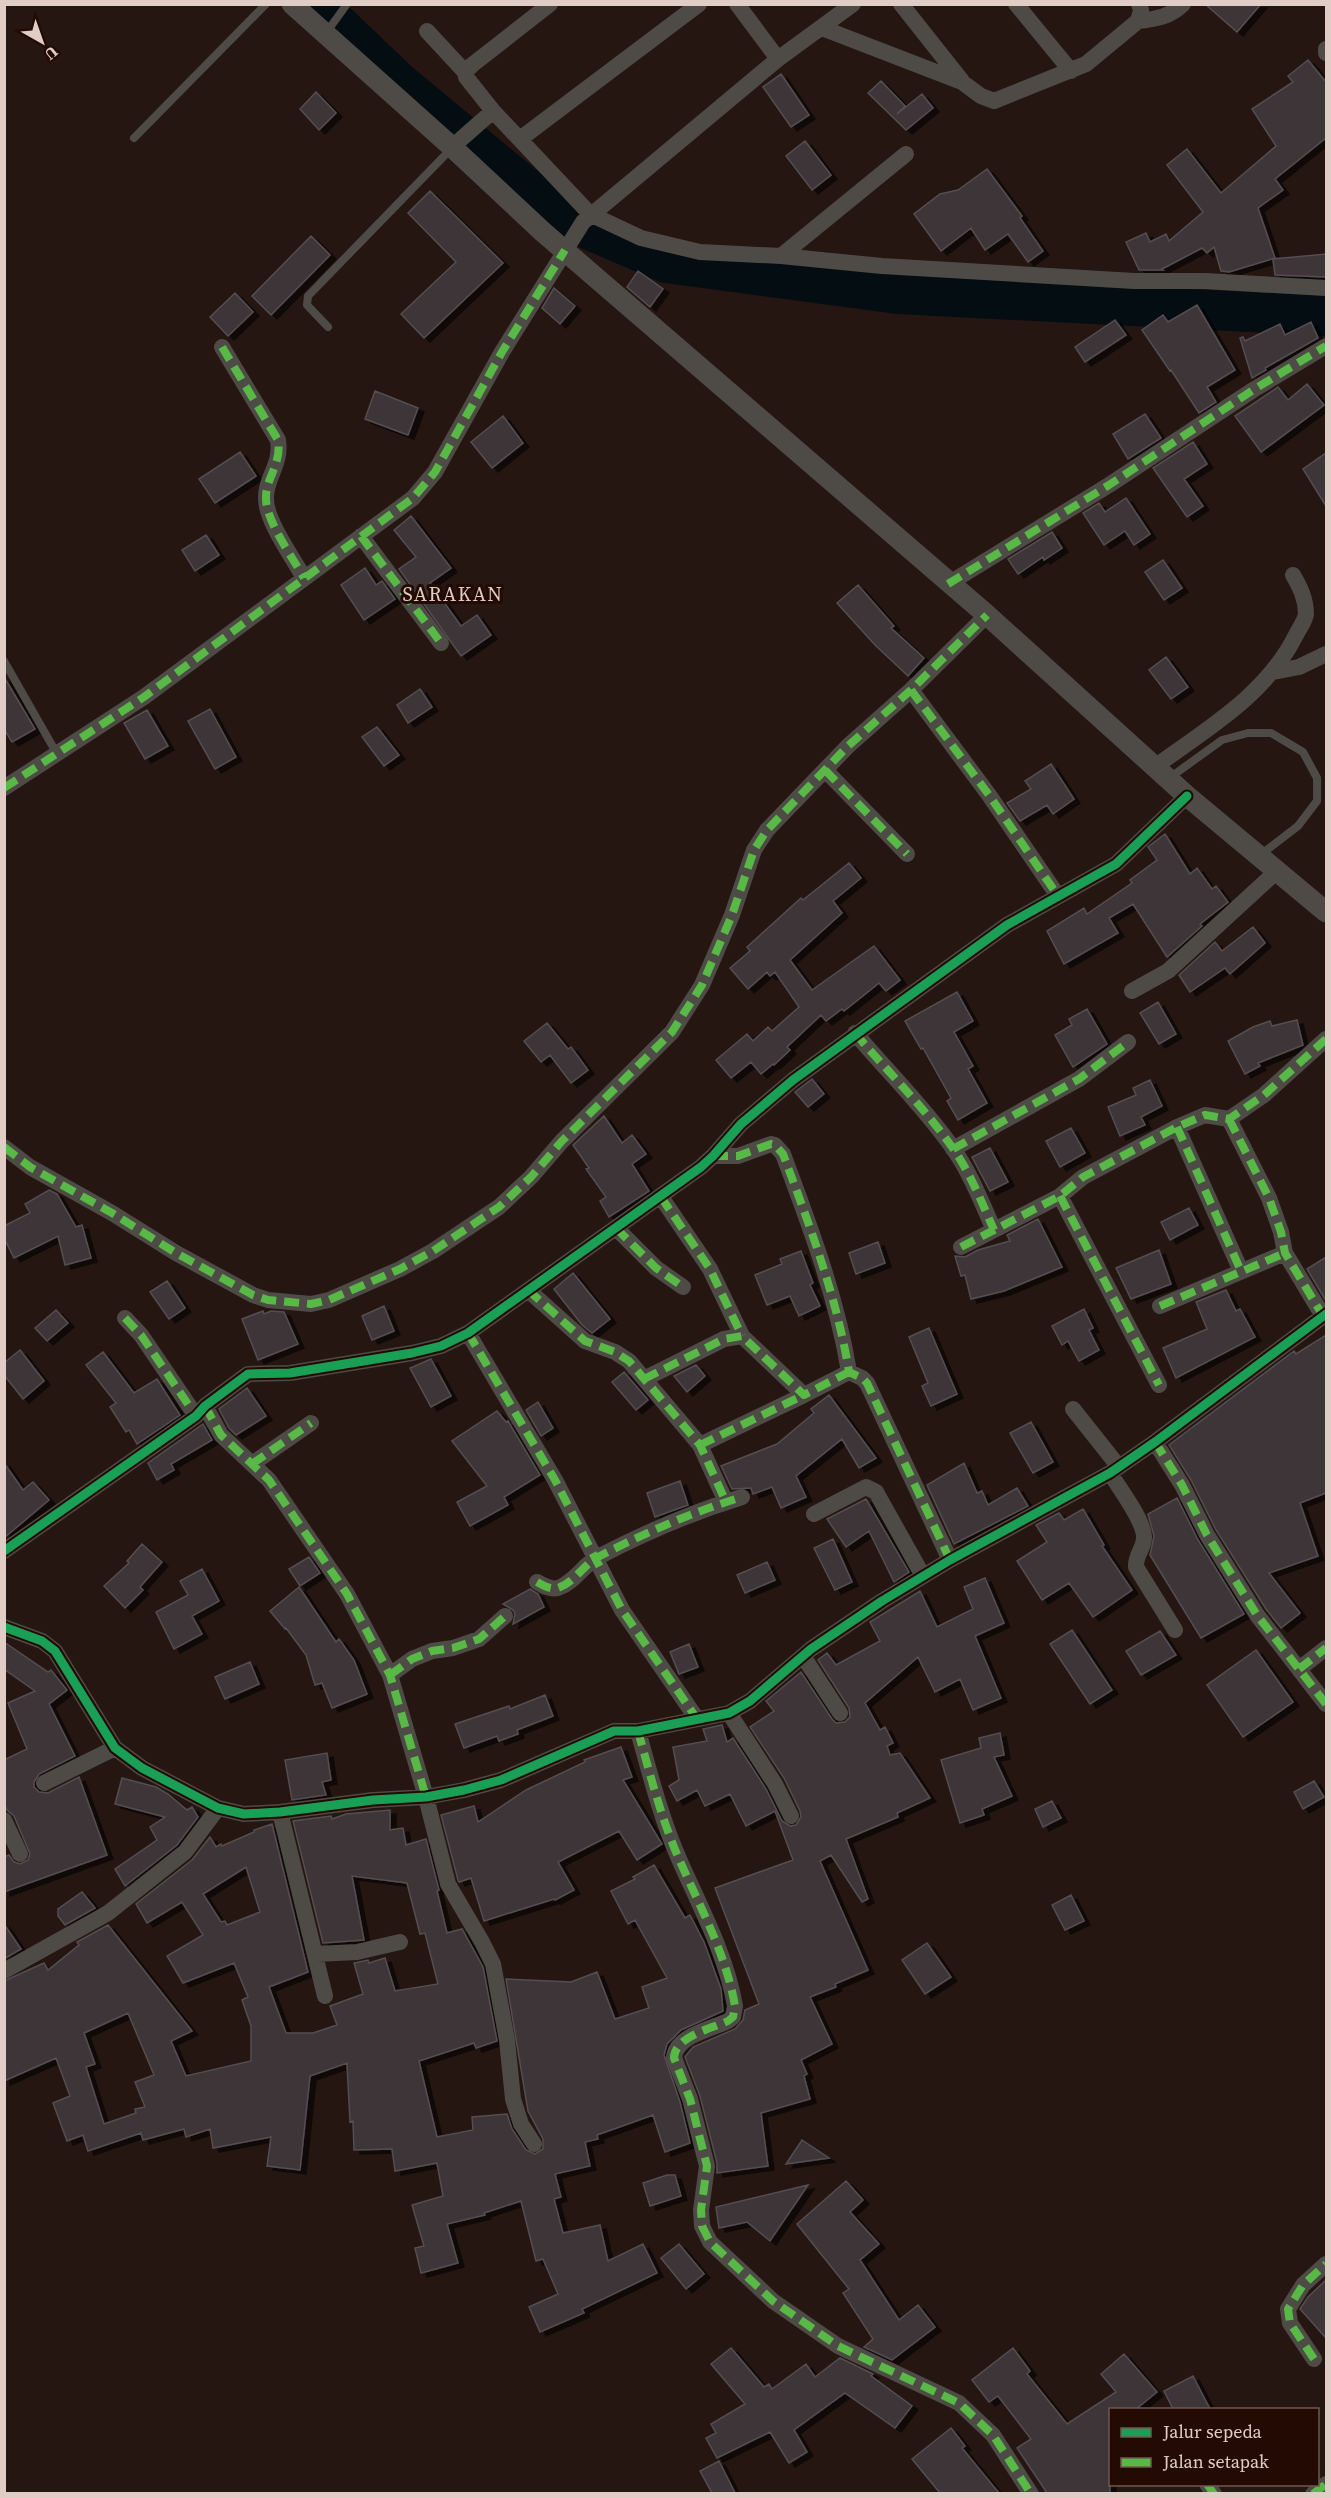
<svg xmlns="http://www.w3.org/2000/svg" width="1331" height="2498" font-family="'Source Serif 4',serif">
	<defs>
		<filter id="shadow"><feDropShadow dx="6" dy="4" stdDeviation="0" flood-color="#0009"/></filter>
	</defs>
	<rect width="100%" height="100%" fill="#251611"/>
	<g fill="none" stroke-linecap="round" stroke-linejoin="round">
		<path stroke="#030d12" stroke-width="40" d="M317 4 400 83 564 219 666 263 898 294 1326 316"/>
	</g>
	<path fill="#3c3538" stroke="#544e51" stroke-width="1.5" fill-rule="evenodd" filter="url(#shadow)" d="M1205 4H1261L1237 32Z
		M1308 60 1326 82V138L1275 179 1283 190 1258 208 1275 258 1229 272 1221 271 1214 247 1207 253 1202 248 1162 269 1163 270H1139L1126 242 1146 233 1150 242 1166 234 1169 241 1203 212 1167 165 1187 149 1221 193 1276 146 1252 109 1293 82 1288 76Z
		M781 74 809 115 791 127 763 87Z
		M881 81 905 106 897 114 922 94 933 108 906 130 868 93Z
		M316 92 336 113 319 130 300 109Z
		M805 141 831 175 812 190 786 156Z
		M987 169 1022 216 1020 218 1043 251 1028 262 1008 234 985 250 971 228 941 251 914 214 940 194 958 190Z
		M430 191 503 263 424 338 401 314 456 262 408 213Z
		M311 236 330 255 271 315 252 296Z
		M1326 254V277L1275 275 1273 259Z
		M638 271 663 289 650 307 627 287Z
		M554 288 575 306 560 324 542 308Z
		M235 293 253 312 228 336 210 317Z
		M1197 305 1235 370 1207 387 1216 402 1199 413 1171 370 1170 371 1142 330 1163 315 1168 322Z
		M1115 320 1126 335 1085 362 1075 347Z
		M1311 322 1318 338 1265 368 1266 370 1252 378 1240 338 1243 337 1245 341 1280 324 1285 335Z
		M1307 384 1324 405 1261 452 1235 416 1278 387 1288 400Z
		M375 391 418 408 408 435 365 419Z
		M1145 414 1161 438 1128 459 1113 434Z
		M503 416 523 443 492 468 471 442Z
		M1193 442 1207 464 1184 479 1203 506 1187 517 1153 468Z
		M240 452 256 476 215 503 199 479Z
		M1326 453V506L1303 469Z
		M1126 498 1150 534 1134 545 1125 531 1104 545 1083 513 1099 503 1105 512Z
		M411 516 451 568 430 583 461 626 477 615 491 635 461 656 399 569 416 557 394 530Z
		M1052 532 1062 548 1044 560 1043 557 1018 574 1008 559Z
		M206 535 219 555 195 571 182 550Z
		M1163 560 1182 588 1164 600 1145 572Z
		M365 568 376 585 382 581 395 599 364 620 341 585Z
		M858 585 894 626 891 628 924 658 908 676 875 645 837 603Z
		M1166 657 1188 687 1171 699 1149 670Z
		M4 677 35 729 12 742 4 729Z
		M420 689 432 707 408 723 397 705Z
		M210 709 236 757 215 769 188 721Z
		M147 710 168 746 145 759 124 723Z
		M377 727 399 755 384 766 362 737Z
		M1051 764 1074 799 1053 814 1047 805 1020 821 1007 803 1031 789 1025 781Z
		M1165 834 1190 874 1197 868 1212 889 1216 886 1228 902 1200 924 1202 926 1167 957 1133 904 1109 918 1118 933 1064 964 1047 931 1084 908 1087 914 1132 883 1130 880 1157 860 1148 847Z
		M849 863 861 878 833 901 842 913 790 960 812 990 874 946 900 980 886 991 879 983 844 1011 842 1009 826 1021 821 1015 787 1047 790 1050 774 1065 773 1064 761 1074 751 1062 731 1078 716 1060 747 1034 753 1041 768 1027 772 1031 799 1007 775 972 770 976 767 972 748 989 730 968 750 951 747 947 801 898 803 900Z
		M1253 927 1265 943 1230 974 1225 968 1190 992 1179 975 1215 942 1222 951Z
		M957 992 973 1021 954 1032 973 1066 968 1069 987 1103 958 1120 947 1101 951 1098 923 1048 921 1049 905 1021Z
		M1158 1002 1176 1034 1159 1044 1140 1013Z
		M1087 1009 1107 1044 1073 1067 1055 1035 1072 1025 1069 1019Z
		M1297 1020 1303 1045 1258 1063 1260 1066 1245 1074 1228 1041 1253 1027 1270 1021 1272 1026Z
		M547 1023 568 1049 571 1047 588 1070 571 1083 550 1055 541 1062 524 1041Z
		M812 1079 824 1094 808 1107 795 1092Z
		M1150 1080 1162 1106 1141 1117 1145 1125 1120 1136 1108 1107 1136 1095 1133 1088Z
		M604 1116 622 1143 632 1135 646 1154 632 1164 649 1191 609 1217 600 1201 606 1197 586 1169 589 1168 573 1145Z
		M1071 1128 1085 1153 1060 1167 1046 1141Z
		M990 1148 1008 1182 990 1191 972 1157Z
		M49 1190 57 1194 76 1227 82 1225 91 1258 65 1265 58 1236 14 1258 4 1238V1226L30 1213 25 1204Z
		M1189 1208 1198 1225 1170 1240 1161 1222Z
		M1038 1219 1062 1267 1004 1291 971 1299 965 1275 961 1276 955 1256 965 1257 978 1250 1010 1241 1007 1235Z
		M878 1242 885 1263 856 1274 849 1253Z
		M1159 1250 1171 1284 1131 1299 1116 1268Z
		M801 1251 813 1283 810 1285 820 1306 799 1316 790 1296 767 1305 755 1275 782 1264 780 1259Z
		M1326 1257V1301L1307 1269Z
		M573 1273 610 1319 592 1333 582 1325 554 1289Z
		M167 1281 185 1308 169 1319 150 1292Z
		M1226 1290 1236 1311 1240 1309 1255 1337 1176 1378 1163 1348 1207 1329 1196 1302Z
		M384 1306 394 1331 372 1340 362 1316Z
		M1084 1309 1093 1328 1089 1330 1099 1350 1079 1361 1068 1341 1062 1345 1052 1326Z
		M56 1310 68 1323 47 1341 35 1328Z
		M263 1311 264 1314 271 1311 284 1312 298 1344 258 1360 242 1319Z
		M929 1328 957 1394 931 1406 922 1386 928 1383 909 1337Z
		M1326 1335V1493L1300 1503 1318 1556 1269 1573 1300 1613 1281 1628 1266 1609 1216 1530 1191 1480 1169 1445 1294 1351 1296 1354Z
		M20 1350 44 1381 23 1399 4 1375V1363Z
		M103 1352 134 1393 157 1379 180 1415 137 1444 129 1430 126 1432 110 1407 116 1403 86 1365Z
		M431 1359 451 1396 431 1407 410 1368Z
		M696 1365 705 1376 687 1392 674 1376Z
		M624 1372 648 1400 636 1410 612 1382Z
		M247 1388 266 1416 236 1435 229 1428 219 1409Z
		M829 1395 876 1458 859 1468 842 1439 796 1476 806 1497 781 1508 772 1487 753 1494 751 1488 732 1489 721 1466 777 1444 814 1413 811 1409Z
		M538 1402 553 1428 541 1436 526 1410Z
		M497 1411 506 1422 508 1421 540 1475 504 1497 508 1505 470 1526 457 1502 487 1486 452 1441Z
		M1031 1422 1053 1462 1033 1473 1010 1433Z
		M203 1424 212 1440 171 1464 174 1470 157 1480 148 1463Z
		M4 1463 23 1490 33 1482 49 1500 4 1538Z
		M964 1463 977 1493 982 1491 988 1505 1017 1488 1028 1506 954 1544 927 1485Z
		M680 1481 688 1505 655 1517 647 1493Z
		M1177 1498 1198 1540 1244 1614 1201 1638 1150 1555 1154 1536 1148 1514Z
		M866 1499 909 1572 894 1582 869 1531 846 1547 827 1519Z
		M1083 1509 1104 1545 1102 1546 1132 1590 1093 1617 1069 1583 1042 1600 1017 1561 1047 1542 1036 1525 1059 1513 1064 1520Z
		M833 1539 852 1582 835 1590 814 1548Z
		M142 1544 162 1562 140 1587 143 1590 125 1608 104 1586 129 1563 127 1561Z
		M309 1557 320 1573 300 1586 289 1569Z
		M767 1562 775 1580 745 1593 737 1575Z
		M202 1569 219 1601 192 1616 202 1634 174 1649 156 1612 188 1595 180 1581Z
		M985 1578 1004 1623 975 1636 1001 1698 973 1710 960 1679 935 1692 918 1657 865 1703 880 1730 885 1727 893 1743 887 1746 890 1755 900 1753 930 1798 897 1813 898 1817 846 1839 868 1899 862 1902 831 1855 820 1861 868 1970 835 1984 836 1987 810 1997 832 2044 801 2060 807 2074 804 2076 810 2099 761 2113 768 2166 717 2173V2163L700 2096 685 2057 693 2047 735 2029 743 2020 745 2010 759 2004 715 1888 793 1860 775 1811 746 1826 730 1794 705 1806 697 1790 677 1801 669 1786 679 1780 673 1747 707 1741 703 1729 722 1725 727 1742 733 1738 766 1789 782 1821 790 1826 796 1825 801 1817 800 1811 784 1778 750 1727 774 1711 766 1701 801 1672 832 1719 836 1723 845 1722 850 1717 849 1708 818 1660 827 1653 836 1665 880 1641 870 1622 920 1591 937 1627 973 1609 964 1587Z
		M299 1587 336 1642 339 1639 354 1660 367 1694 332 1708 322 1683 315 1685 306 1655 286 1628 285 1629 270 1611Z
		M530 1589 538 1594 544 1607 513 1624 515 1614 513 1610 503 1604Z
		M1072 1630 1112 1690 1090 1704 1050 1644Z
		M1160 1631 1176 1655 1141 1675 1126 1651Z
		M4 1642 48 1672 51 1670 67 1690 49 1704 75 1756 39 1774 34 1782V1787L39 1792 48 1793 79 1777 107 1855 4 1892V1857L9 1855 14 1862 20 1864 28 1860 30 1854 14 1816 7 1810 4 1803V1760L27 1749 8 1703 35 1691 4 1669Z
		M689 1644 698 1667 679 1674 670 1652Z
		M1256 1650 1293 1702 1243 1737 1207 1685Z
		M250 1662 259 1684 225 1699 215 1677Z
		M545 1695 553 1716 517 1730 518 1734 499 1741 497 1736 464 1748 455 1724 509 1706 510 1709Z
		M1000 1733 1004 1755 994 1757 1012 1796 982 1809 984 1815 960 1823 941 1760 981 1748 979 1738Z
		M621 1747 632 1777 623 1780 662 1844 637 1860 619 1831 558 1862 574 1890 555 1900 554 1899 484 1921 471 1878 459 1882 458 1880 441 1815 474 1806 478 1822 526 1790 585 1762 584 1760Z
		M327 1753 331 1780 322 1782 326 1795 292 1800 285 1760Z
		M122 1778 156 1787 168 1794 187 1810 192 1807 198 1817 177 1845 125 1886 115 1869 157 1840 150 1827 165 1817 115 1804Z
		M1314 1781 1324 1797 1303 1809 1294 1792Z
		M1052 1801 1061 1818 1043 1827 1035 1809Z
		M390 1810V1830L403 1828 406 1845 426 1839 439 1890 437 1891 447 1933 462 1929 483 1967 497 2041 476 2048 474 2043 419 2061 437 2137 473 2130 472 2117 507 2114 512 2129 526 2150 535 2154 543 2149V2139L528 2111 506 1979 571 1982 597 1972 615 2019 649 2008 642 1987 667 1978 635 1920 628 1924 611 1891 635 1879 633 1877 654 1865 685 1918 690 1915 704 1942 721 1989 723 2011 681 2030 667 2044 664 2055 680 2102 690 2143 665 2152 653 2115 597 2135 598 2139 585 2142 590 2166 555 2174 561 2197 554 2199 563 2233 600 2225 608 2261 643 2244 657 2273 582 2309 584 2313 540 2332 529 2307 558 2294 543 2259 536 2261 521 2201 484 2213 485 2215 447 2224 458 2263 421 2273 415 2248 424 2246 412 2205 443 2196 437 2163 395 2171 392 2149 354 2150 353 2121 350 2122 347 2063 310 2076 300 2170 267 2166 271 2137 213 2148 210 2129 186 2137 184 2129 143 2140 141 2133 88 2151 83 2135 67 2141 53 2103 70 2096 56 2058 4 2081V1981L44 1963 48 1970 79 1945 77 1942 108 1925 192 2031 171 2041 186 2076 251 2061V2026L242 2000 248 1997 234 1963 183 1983 167 1956 203 1935 182 1902 147 1923 136 1904 192 1860 210 1837 216 1847 221 1844 222 1846 254 1832V1830L272 1824 308 1972 269 1987 286 2033H313L337 2025 330 2006 363 1994 354 1963 368 1960 369 1963 385 1958 395 1991 438 1984 425 1933 420 1934 407 1883 352 1876 364 1940 323 1943 293 1821 331 1816 332 1819 346 1814ZM246 1867 260 1912 227 1925 225 1921 221 1922 203 1894ZM128 2013 154 2075 135 2082 145 2107 135 2109 136 2113 104 2124 86 2067 95 2064 84 2033Z
		M82 1892 95 1908 65 1925 58 1916V1909Z
		M1071 1895 1084 1921 1065 1930 1052 1905Z
		M4 1924 21 1949 4 1959Z
		M927 1943 951 1977 925 1994 902 1960Z
		M802 2140 829 2158 786 2164Z
		M667 2175H675L681 2196 650 2206 643 2183Z
		M846 2181 863 2200 850 2212 879 2244 860 2260 899 2320 918 2305 935 2327 892 2360 864 2347 873 2339 843 2293 849 2289 797 2224Z
		M808 2185 770 2241 747 2222 719 2228 716 2207Z
		M679 2244 704 2274 686 2289 661 2258Z
		M1326 2280V2338L1300 2309 1308 2297Z
		M731 2348 764 2387 769 2384 772 2389 806 2364 815 2377 840 2358 873 2374 871 2376 912 2406 895 2428 845 2393 794 2430 807 2452 789 2463 770 2432 717 2458 706 2438 716 2433 711 2424 745 2404 711 2364Z
		M1013 2348 1030 2371 1027 2374 1067 2424 1116 2392 1101 2374 1124 2354 1157 2392 1136 2409H1110V2493H1047L1017 2448 1031 2439 998 2396 989 2402 972 2380Z
		M1193 2376 1210 2409H1173L1164 2391Z
		M951 2428 965 2446 962 2448 999 2493H940L912 2459Z
		M719 2461 735 2493H712L700 2471Z"/>
	<g fill="none" stroke-linecap="round" stroke-linejoin="round">
		<path stroke="#4e4b46" stroke-width="8" d="M326 33 347 4
			M134 138 266 4
			M328 327 307 305 308 296 452 148
			M4 661 57 754
			M1168 779 1222 740 1248 733H1271L1303 752 1317 778V801L1298 826 1259 856"/>
		<path stroke="#4e4b46" stroke-width="16" d="M737 4 778 59
			M901 4 962 81
			M1016 4 1071 71
			M1138 21C1156 19 1170 17 1183 4
			M822 28 962 82 981 96 994 101 1086 64 1138 21 1141 10 1139 4
			M427 31 465 72 466 77 493 111 590 214 641 238 700 252 781 256 906 154
			M1326 49V53
			M465 72 472 65 550 4
			M520 139 699 4
			M452 147 493 111
			M781 256 882 266 1134 281H1205L1326 288
			M222 347 278 440C282 465 265 478 266 499 266 521 293 558 304 578
			M361 536 441 643
			M948 584 1109 485 1253 390 1326 346
			M1273 672 1299 667 1326 654
			M911 690 989 795 1058 896
			M1156 766C1208 728 1266 695 1296 635 1299 629 1305 621 1306 614 1306 599 1300 587 1293 575
			M825 770 907 854
			M4 788 144 697 413 498 435 472 502 352 583 222 778 59 853 4
			M1132 991 1168 971 1276 872
			M855 1033C887 1071 924 1107 952 1147 970 1172 981 1201 994 1230
			M1229 1119 1269 1198 1281 1232 1285 1253 1323 1316
			M1177 1127 1241 1271
			M4 1147 30 1167 112 1213 176 1253 253 1295 268 1300 311 1304 329 1300 400 1269 433 1251 499 1207 531 1177 562 1141 672 1032 702 985 732 915 754 850 767 830 848 746 911 690 987 615
			M953 1149 1079 1079 1128 1042
			M713 1156H738L771 1144 775 1145 783 1154C809 1224 837 1297 849 1372L862 1378 867 1383 950 1560
			M1060 1196 1159 1385
			M661 1197 710 1269 742 1336
			M616 1228 656 1268 683 1287
			M961 1247 1060 1196 1083 1177 1177 1127 1205 1115 1229 1119 1264 1095 1326 1039
			M528 1290 585 1341 615 1352 629 1361 700 1445 726 1502
			M1160 1306 1285 1253
			M125 1318 141 1335 196 1416
			M468 1333 555 1480 622 1610 697 1719
			M644 1379 724 1339 742 1336 804 1395 849 1372
			M205 1406 221 1435 269 1480 347 1594 390 1675 426 1797 448 1884 482 1942 493 1964 507 2040 513 2099 521 2124 534 2144
			M1073 1409 1119 1467
			M1155 1442 1182 1485 1207 1535 1257 1615 1326 1704
			M700 1445 804 1395
			M252 1464 311 1423
			M1110 1473C1119 1488 1143 1519 1144 1536 1145 1548 1135 1554 1136 1567L1175 1630
			M814 1514 866 1487 876 1492 923 1576
			M4 1551 196 1416 205 1406 248 1374 290 1373 412 1353 441 1346 468 1333 701 1167 713 1156 741 1124 793 1080 1007 925 1116 864 1187 796
			M537 1582C544 1586 551 1590 558 1588 575 1582 584 1564 598 1557 644 1533 693 1512 742 1497
			M4 1627 42 1641 55 1651 115 1748 142 1768 218 1808 244 1814 280 1812 373 1800 426 1797 464 1790 501 1780 614 1731H638L729 1713 750 1701 811 1649 882 1601 950 1560 1110 1473 1155 1442 1326 1314
			M803 1656 840 1713
			M1299 1669 1326 1648
			M390 1675 412 1659 432 1651 453 1648 479 1639 505 1616
			M729 1713 775 1784 791 1816
			M638 1731C650 1774 661 1818 679 1859 700 1907 726 1954 735 2006L733 2017 728 2021C711 2029 675 2036 674 2058L690 2099 707 2166 701 2210 702 2226 710 2242 773 2301 838 2346 959 2403 993 2435 1031 2494
			M44 1783 115 1748
			M280 1812 325 1996
			M4 1820 20 1854
			M316 1954 357 1952 400 1942
			M4 1971 108 1913 185 1852 218 1808
			M1314 2359 1290 2323 1288 2309 1303 2285 1326 2264
			M1207 2484 1214 2494
			M1313 2494 1326 2484"/>
		<path stroke="#4e4b46" stroke-width="21" d="M292 4 452 147 543 232 987 615 1187 796 1326 912"/>
		<path stroke="#58b947" stroke-width="8" stroke-dasharray="15 8" stroke-linecap="butt" d="M222 347 278 440C282 465 265 478 266 499 266 521 293 558 304 578
			M361 536 441 643
			M948 584 1109 485 1253 390 1326 346
			M911 690 989 795 1058 896
			M825 770 907 854
			M4 788 144 697 413 498 435 472 502 352 565 250
			M855 1033C887 1071 924 1107 952 1147 970 1172 981 1201 994 1230
			M1229 1119 1269 1198 1281 1232 1285 1253 1323 1316
			M1177 1127 1241 1271
			M4 1147 30 1167 112 1213 176 1253 253 1295 268 1300 311 1304 329 1300 400 1269 433 1251 499 1207 531 1177 562 1141 672 1032 702 985 732 915 754 850 767 830 848 746 911 690 987 615
			M953 1149 1079 1079 1128 1042
			M713 1156H738L771 1144 775 1145 783 1154C809 1224 837 1297 849 1372L862 1378 867 1383 950 1560
			M1060 1196 1159 1385
			M661 1197 710 1269 742 1336
			M616 1228 656 1268 683 1287
			M961 1247 1060 1196 1083 1177 1177 1127 1205 1115 1229 1119 1264 1095 1326 1039
			M528 1290 585 1341 615 1352 629 1361 700 1445 726 1502
			M1160 1306 1285 1253
			M125 1318 141 1335 196 1416
			M468 1333 555 1480 622 1610 697 1719
			M644 1379 724 1339 742 1336 804 1395 849 1372
			M205 1406 221 1435 269 1480 347 1594 390 1675 426 1797
			M1155 1442 1182 1485 1207 1535 1257 1615 1326 1704
			M700 1445 804 1395
			M252 1464 311 1423
			M537 1582C544 1586 551 1590 558 1588 575 1582 584 1564 598 1557 644 1533 693 1512 742 1497
			M1299 1669 1326 1648
			M390 1675 412 1659 432 1651 453 1648 479 1639 505 1616
			M638 1731C650 1774 661 1818 679 1859 700 1907 726 1954 735 2006L733 2017 728 2021C711 2029 675 2036 674 2058L690 2099 707 2166 701 2210 702 2226 710 2242 773 2301 838 2346 959 2403 993 2435 1031 2494
			M1314 2359 1290 2323 1288 2309 1303 2285 1326 2264
			M1207 2484 1214 2494
			M1313 2494 1326 2484"/>
		<g stroke="#230a03" stroke-width="13">
			<path id="cycleway" d="M4 1551 196 1416 205 1406 248 1374 290 1373 412 1353 441 1346 468 1333 701 1167 713 1156 741 1124 793 1080 1007 925 1116 864 1187 796
				M4 1627 42 1641 55 1651 115 1748 142 1768 218 1808 244 1814 280 1812 373 1800 426 1797 464 1790 501 1780 614 1731H638L729 1713 750 1701 811 1649 882 1601 950 1560 1110 1473 1155 1442 1326 1314"/>
		</g>
		<use href="#cycleway" stroke="#1a9f57" stroke-width="9"/>
	</g>
	<g text-anchor="middle" dominant-baseline="central" stroke-width="6" stroke-linejoin="round" paint-order="stroke">
		<g font-size="20" letter-spacing="1.5" fill="#e0cdc6" stroke="#230a03">
			<text x="453" y="594">SARAKAN</text>
		</g>
	</g>
	<rect width="1331" height="2498" fill="none" stroke="#e0cdc6" stroke-width="12"/>
	<rect x="1109" y="2408" width="210" height="78" fill="#230a03" stroke="#6f5851" stroke-width="1.5"/>
	<rect x="1121" y="2428" width="30" height="9" fill="#1a9f57" stroke="#6f5851" stroke-width="1.5"/>
	<text x="1163" y="2438" font-size="18" fill="#e0cdc6">Jalur sepeda</text>
	<rect x="1121" y="2458" width="30" height="9" fill="#58b947" stroke="#6f5851" stroke-width="1.5"/>
	<text x="1163" y="2468" font-size="18" fill="#e0cdc6">Jalan setapak</text>
	<g transform="translate(42 42) rotate(140)" stroke="#230a03" stroke-width="4.5" paint-order="stroke">
	<path d="M0-4.5L10 22L0 15L-10 22Z" fill="#e0cdc6"/>
	<text y="-9" font-size="16" font-weight="bold" text-anchor="middle" fill="#e0cdc6">U</text>
	</g>
</svg>
